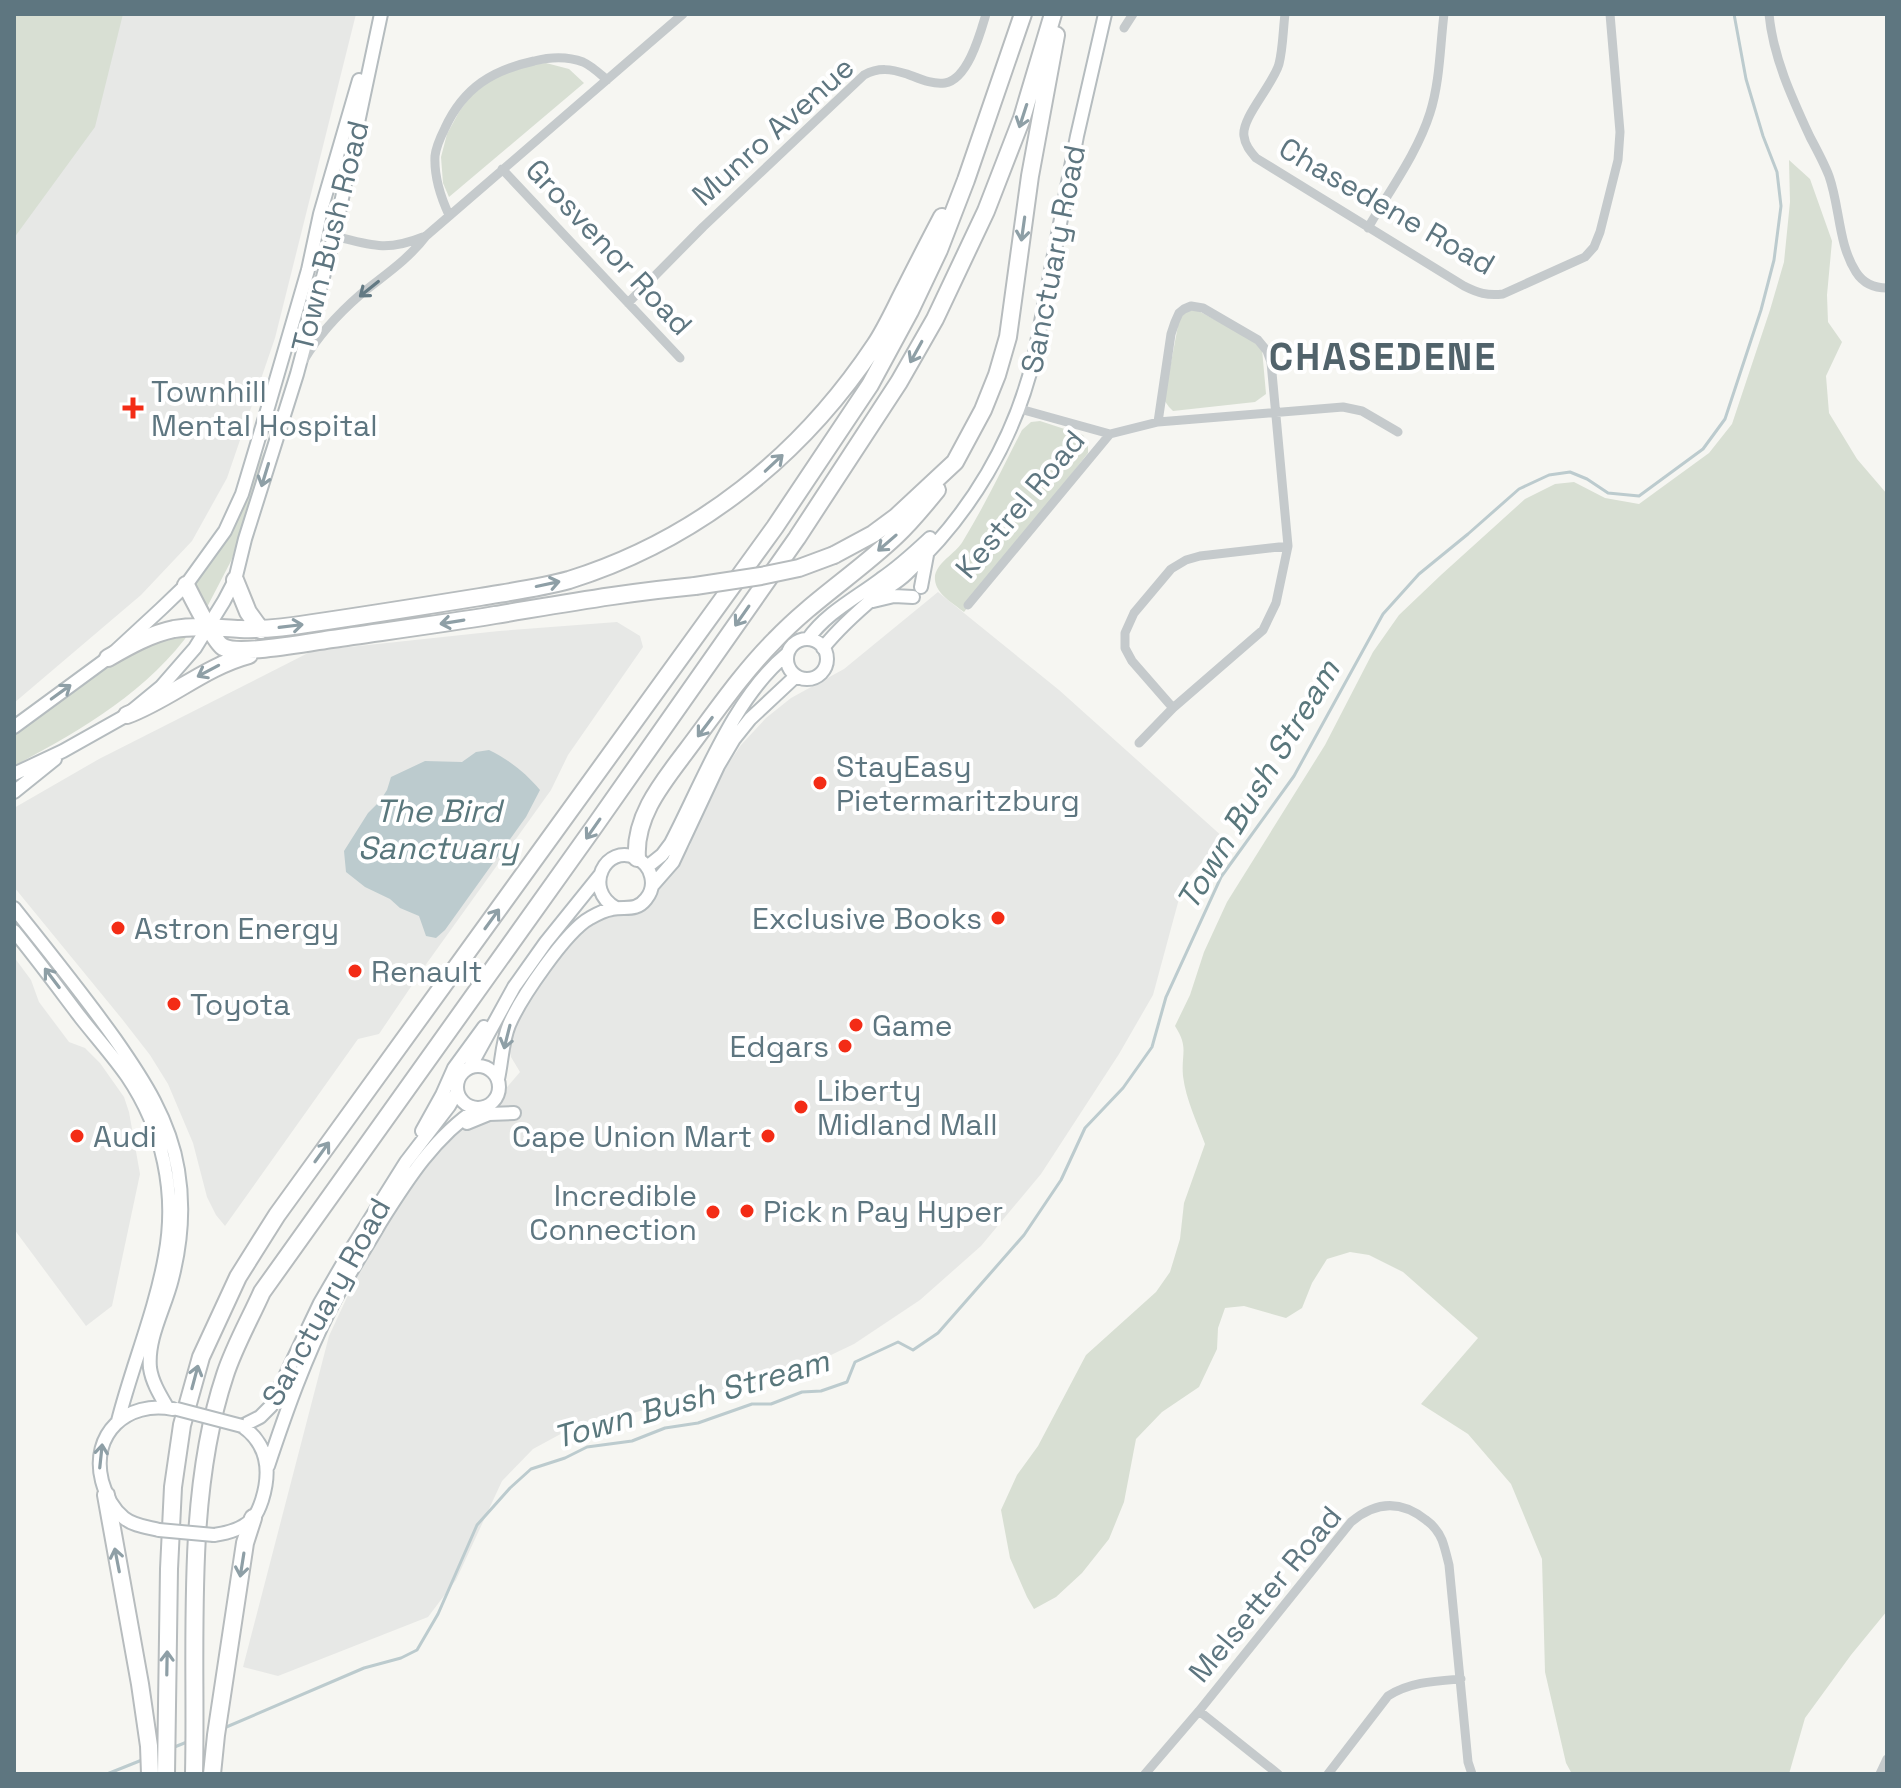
<svg xmlns="http://www.w3.org/2000/svg" width="1901" height="1788" font-family="'Space Grotesk',sans-serif">
	<rect width="100%" height="100%" fill="#f6f6f2"/>
	<path fill="#e7e8e6" d="M14 14H356L275 338 227 478 192 541 141 595 14 703Z
		M938 592 1059 690 1224 838 1183 884 1153 995 1119 1054 1041 1174 981 1246 920 1300 854 1344 785 1377 644 1410 568 1430 533 1449 502 1481 456 1580 428 1617 278 1676 243 1667 329 1336 356 1278 419 1169 471 1117 485 1113 520 1072 511 1057 508 1041 512 1028 556 960 587 925 619 913H641L690 846 695 829 721 775 741 745 766 718 791 698 844 669Z
		M617 622 640 636 643 647 568 755 551 790 427 963 379 1034 358 1039 225 1226 216 1215 207 1197 193 1143 168 1084 150 1055 122 1019 14 887V808L99 759 312 651 499 631Z
		M14 957 31 980 39 1002 69 1042 85 1048 100 1063 124 1097 129 1112 140 1174 112 1306 86 1326 14 1229Z"/>
	<path fill="#d8dfd3" d="M14 14H123L95 127 14 238Z
		M546 63 569 69 584 83 449 197 443 183 441 157 447 134 459 112 475 90 513 66Z
		M1789 160 1810 179 1832 241 1827 295 1828 322 1842 342 1826 376 1829 413 1857 459 1887 494V1611L1851 1655 1805 1718 1789 1774H1572L1566 1763 1545 1672 1542 1559 1511 1484 1468 1434 1421 1404 1478 1338 1403 1272 1369 1255 1350 1252 1327 1259 1312 1283 1302 1308 1286 1318 1244 1306 1225 1308 1218 1328 1217 1349 1199 1387 1162 1412 1136 1439 1124 1502 1109 1539 1082 1573 1056 1597 1034 1609 1027 1597 1010 1558 1001 1510 1017 1475 1038 1446 1086 1355 1156 1292 1170 1272 1180 1239 1184 1203 1205 1144C1197 1122 1186 1100 1183 1076 1181 1053 1189 1048 1175 1026L1190 995 1204 952 1227 902 1325 745 1373 652 1399 615 1441 575 1525 499 1555 484 1574 482 1605 498 1639 504 1709 453 1732 424 1770 310 1784 262 1790 202Z
		M1193 308 1253 340 1262 349 1266 394 1255 402 1173 411 1169 407 1164 400 1180 315Z
		M1040 421 1083 435 1088 443V453L964 612C954 604 936 594 935 580 933 564 956 554 963 541 985 505 1003 467 1022 430L1031 422Z
		M270 438 241 535 231 561 205 611 192 581 236 515Z
		M193 628C148 692 81 730 14 766V735L73 687 135 643Z"/>
	<path fill="#bccbce" d="M489 750C509 760 525 772 540 790L526 817 445 930 436 938 426 936 419 916 400 908 390 899 365 887 346 872 344 851 368 813 380 801 387 790 391 777 425 761 462 762 476 752Z"/>
	<g fill="none" stroke-linecap="round" stroke-linejoin="round">
		<path stroke="#bccbce" stroke-width="3" d="M224 1728 364 1668 401 1658 417 1650 438 1614 477 1525 510 1488 531 1469 565 1458 587 1447 632 1441 665 1428 698 1423 752 1404H771L802 1392 821 1391 847 1382 855 1362 898 1342 913 1350 938 1333 1024 1235 1061 1180 1085 1128 1123 1088 1152 1047 1166 997 1221 877 1294 776 1383 614 1419 574 1468 534 1519 489 1549 475 1570 472 1587 479 1608 493 1639 496 1703 449 1725 419 1761 310 1774 260 1781 206 1777 172 1763 136 1746 79 1734 14
			M172 1748 187 1742
			M107 1774 142 1760"/>
		<g stroke="#b5bcbf" stroke-width="16">
			<path id="secondary" d="M921 587 927 555
				M873 601 894 596 913 597
				M787 659a20 20 0 1 1 40 0a20 20 0 1 1-40 0Z
				M808 639C826 613 856 598 881 579 899 567 914 553 930 538
				M823 648C839 628 857 612 876 596 886 588 897 583 906 574 970 515 1016 438 1035 353L1077 136 1105 14
				M14 727 108 658 161 609 186 585 225 531 242 494 269 404 308 270 320 214 359 80
				M14 774 63 751 127 715 161 687 195 648 224 601 235 580 245 539 297 374 334 236 381 14
				M14 792 55 759
				M647 867 662 855 671 843C703 782 733 698 787 654
				M652 886 673 862 718 766 734 739 750 719 796 676
				M14 908C48 951 83 994 115 1039 143 1079 170 1120 178 1170 184 1206 181 1244 172 1279 165 1308 147 1338 150 1368 152 1382 160 1395 167 1407
				M14 931C37 959 59 989 81 1018 96 1037 113 1056 127 1076 163 1129 177 1193 165 1256 155 1312 132 1366 118 1421
				M457 1087a21 21 0 1 1 42 0a21 21 0 1 1-42 0Z
				M470 1067 514 987 546 942 600 875
				M498 1079C502 1061 502 1042 509 1025 520 999 566 931 590 918 597 914 605 910 612 909 625 906 636 912 646 899 657 886 652 865 636 858 606 843 582 889 616 908
				M467 1123 489 1114 514 1113
				M422 1131 442 1095 454 1068 484 1027
				M268 1466C286 1412 305 1358 331 1307 346 1278 364 1251 380 1223 407 1180 435 1136 478 1108
				M159 1530C147 1527 134 1526 124 1518 112 1508 106 1496 102 1481 90 1434 127 1400 173 1409
				M214 1535C228 1533 244 1529 254 1517 258 1512 260 1506 262 1500 271 1471 268 1444 242 1426L260 1417 271 1406 320 1303 352 1248 406 1162 449 1106 457 1092"/>
		</g>
		<g stroke="#b7bcbe" stroke-width="20">
			<path id="highway" d="M834 555 873 534 896 517 955 462 983 410 997 375 1008 337 1030 176 1056 35
				M235 580 248 612 261 630
				M186 585C192 597 215 643 223 647 239 656 311 642 332 639 387 631 441 624 495 615 562 604 628 592 695 586
				M108 658C129 646 150 634 174 629 197 625 218 628 240 629 265 630 289 627 313 623 368 615 424 606 480 597 509 592 540 588 569 580 697 540 801 456 875 345 887 327 896 306 906 287 918 263 930 240 942 217
				M127 715C170 699 204 667 249 655
				M637 858C634 816 663 782 687 750 715 713 742 673 775 640 812 601 857 573 896 536 911 522 924 506 937 490
				M106 1495 140 1684 149 1746 150 1774
				M166 1774 169 1569 173 1487 182 1425 201 1357 238 1277 277 1215 775 527 870 385 910 311 939 250 966 180 1023 14
				M194 1774C197 1646 184 1498 225 1375 234 1347 250 1319 262 1292L594 827 797 538 899 382 935 319 986 211 1022 118 1053 14
				M212 1774 216 1735 245 1543 253 1518"/>
		</g>
		<path stroke="#c5cacc" stroke-width="9" d="M1285 14C1283 30 1283 48 1279 64 1273 85 1241 118 1244 136 1245 145 1250 151 1256 158L1464 286C1478 293 1487 296 1503 294L1585 257 1594 247 1600 232 1618 160 1620 132 1610 14
			M1769 14C1773 57 1792 98 1810 137 1817 150 1824 163 1829 176 1840 207 1838 244 1856 272 1863 283 1874 288 1887 288
			M1124 28 1133 14
			M502 169 680 358
			M449 215C441 198 434 177 435 156 436 147 441 136 445 128 464 87 493 70 534 61 550 57 567 56 583 62 592 66 600 74 607 80
			M1368 228C1389 191 1417 154 1430 113 1440 82 1440 46 1444 14
			M334 236C370 245 386 252 423 237
			M628 303 703 227 864 75C879 67 891 69 907 74 918 78 932 85 945 83 968 79 980 34 986 14
			M304 360C319 334 338 314 361 294 383 276 408 260 426 236L683 14
			M1020 409 1110 434 1158 422 1343 407 1362 411 1398 432
			M968 605 1110 434
			M1173 708 1132 661 1125 648V633L1134 613 1171 569 1186 560 1200 556 1288 546
			M1139 743 1173 708 1263 630 1276 603 1288 546 1271 362 1267 351 1258 340 1203 308 1191 306 1184 309 1179 313 1175 322 1171 334 1158 422
			M1199 1711 1278 1774
			M1145 1774 1199 1711 1351 1522C1376 1501 1401 1500 1426 1520 1433 1525 1439 1533 1442 1540 1445 1548 1447 1557 1449 1565L1468 1762 1472 1774
			M1328 1774 1388 1696C1410 1682 1435 1681 1461 1679
			M1880 1774 1887 1759"/>
		<use href="#secondary" stroke="#fff" stroke-width="12"/>
		<use href="#highway" stroke="#fff" stroke-width="16"/>
		<g stroke="#b5bcbf" stroke-width="16" stroke-linecap="butt">
			<path id="secondary-bridge" d="M177 1409 242 1426
				M159 1530 214 1535"/>
		</g>
		<g stroke="#b7bcbe" stroke-width="20" stroke-linecap="butt">
			<path id="highway-bridge" d="M695 586 761 576 799 568 834 555"/>
		</g>
		<use href="#secondary-bridge" stroke="#fff" stroke-width="12"/>
		<use href="#highway-bridge" stroke="#fff" stroke-width="16"/>
	</g>
	<defs><path id="oneway-shaft" d="M-6 0H5M1.5-3L5.5 0L1.5 3" fill="none" stroke-width="1.6" stroke-linecap="round" stroke-linejoin="round" transform="scale(2)"/></defs>
	<g stroke="#8e9fa6">
		<use href="#oneway-shaft" transform="translate(1023 116) rotate(108)"/>
		<use href="#oneway-shaft" transform="translate(1023 229) rotate(98)"/>
		<use href="#oneway-shaft" transform="translate(916 352) rotate(119)"/>
		<use href="#oneway-shaft" transform="translate(774 463) rotate(-43)"/>
		<use href="#oneway-shaft" transform="translate(265 475) rotate(107)"/>
		<use href="#oneway-shaft" transform="translate(887 543) rotate(139)"/>
		<use href="#oneway-shaft" transform="translate(548 584) rotate(-12)"/>
		<use href="#oneway-shaft" transform="translate(742 616) rotate(125)"/>
		<use href="#oneway-shaft" transform="translate(452 622) rotate(171)"/>
		<use href="#oneway-shaft" transform="translate(291 626) rotate(-7)"/>
		<use href="#oneway-shaft" transform="translate(208 671) rotate(152)"/>
		<use href="#oneway-shaft" transform="translate(61 692) rotate(-36)"/>
		<use href="#oneway-shaft" transform="translate(705 727) rotate(127)"/>
		<use href="#oneway-shaft" transform="translate(593 829) rotate(125)"/>
		<use href="#oneway-shaft" transform="translate(492 919) rotate(-54)"/>
		<use href="#oneway-shaft" transform="translate(52 978) rotate(-127)"/>
		<use href="#oneway-shaft" transform="translate(507 1037) rotate(104)"/>
		<use href="#oneway-shaft" transform="translate(322 1152) rotate(-54)"/>
		<use href="#oneway-shaft" transform="translate(195 1377) rotate(-75)"/>
		<use href="#oneway-shaft" transform="translate(101 1456) rotate(-84)"/>
		<use href="#oneway-shaft" transform="translate(117 1560) rotate(-101)"/>
		<use href="#oneway-shaft" transform="translate(242 1565) rotate(99)"/>
		<use href="#oneway-shaft" transform="translate(167 1663) rotate(-89)"/>
	</g>
	<use stroke="#637a84" href="#oneway-shaft" transform="translate(369 289) rotate(141)"/>
	<g fill="#f32c16" stroke="#fff" stroke-width="3">
		<path d="M129 396h8v8h8v8h-8v8h-8v-8h-8v-8h8z"/>
		<circle cx="820" cy="783" r="8"/>
		<circle cx="998" cy="918" r="8"/>
		<circle cx="118" cy="928" r="8"/>
		<circle cx="355" cy="971" r="8"/>
		<circle cx="174" cy="1004" r="8"/>
		<circle cx="856" cy="1025" r="8"/>
		<circle cx="845" cy="1046" r="8"/>
		<circle cx="801" cy="1107" r="8"/>
		<circle cx="77" cy="1136" r="8"/>
		<circle cx="768" cy="1136" r="8"/>
		<circle cx="747" cy="1211" r="8"/>
		<circle cx="713" cy="1212" r="8"/>
	</g>
	<g text-anchor="middle" dominant-baseline="central" stroke-width="8" stroke-linejoin="round" paint-order="stroke">
		<g font-size="30" fill="#5e7680" stroke="#fff">
			<text transform="translate(773 131) rotate(-42)">Munro Avenue</text>
			<text transform="translate(1387 206) rotate(30)">Chasedene Road</text>
			<text transform="translate(330 236) rotate(-76)">Town Bush Road</text>
			<text transform="translate(609 247) rotate(47)">Grosvenor Road</text>
			<text transform="translate(1053 259) rotate(-79)">Sanctuary Road</text>
			<text transform="translate(1020 504) rotate(-50)">Kestrel Road</text>
			<text transform="translate(326 1302) rotate(-61)">Sanctuary Road</text>
			<text transform="translate(1265 1594) rotate(-50)">Melsetter Road</text>
		</g>
		<g font-size="30" fill="#5e7680" stroke="#fff" text-anchor="start">
			<text x="151" y="391">Townhill<tspan x="151" dy="34">Mental Hospital</tspan></text>
			<text x="836" y="766">StayEasy<tspan x="836" dy="34">Pietermaritzburg</tspan></text>
			<text x="982" y="918" text-anchor="end">Exclusive Books</text>
			<text x="134" y="928">Astron Energy</text>
			<text x="371" y="971">Renault</text>
			<text x="190" y="1004">Toyota</text>
			<text x="872" y="1025">Game</text>
			<text x="829" y="1046" text-anchor="end">Edgars</text>
			<text x="817" y="1090">Liberty<tspan x="817" dy="34">Midland Mall</tspan></text>
			<text x="93" y="1136">Audi</text>
			<text x="752" y="1136" text-anchor="end">Cape Union Mart</text>
			<text x="697" y="1195" text-anchor="end">Incredible<tspan x="697" dy="34">Connection</tspan></text>
			<text x="763" y="1211">Pick n Pay Hyper</text>
		</g>
		<g font-size="32" font-style="italic" fill="#59777c" stroke="#fff">
			<text transform="translate(1258 785) rotate(-59)">Town Bush Stream</text>
			<text x="438" y="811">The Bird<tspan x="438" dy="37">Sanctuary</tspan></text>
			<text transform="translate(691 1399) rotate(-16)">Town Bush Stream</text>
		</g>
		<g font-size="38" font-weight="bold" letter-spacing="2" fill="#51636b" stroke="#fff">
			<text x="1383" y="357">CHASEDENE</text>
		</g>
	</g>
	<rect width="1901" height="1788" fill="none" stroke="#5e7680" stroke-width="32"/>
</svg>
